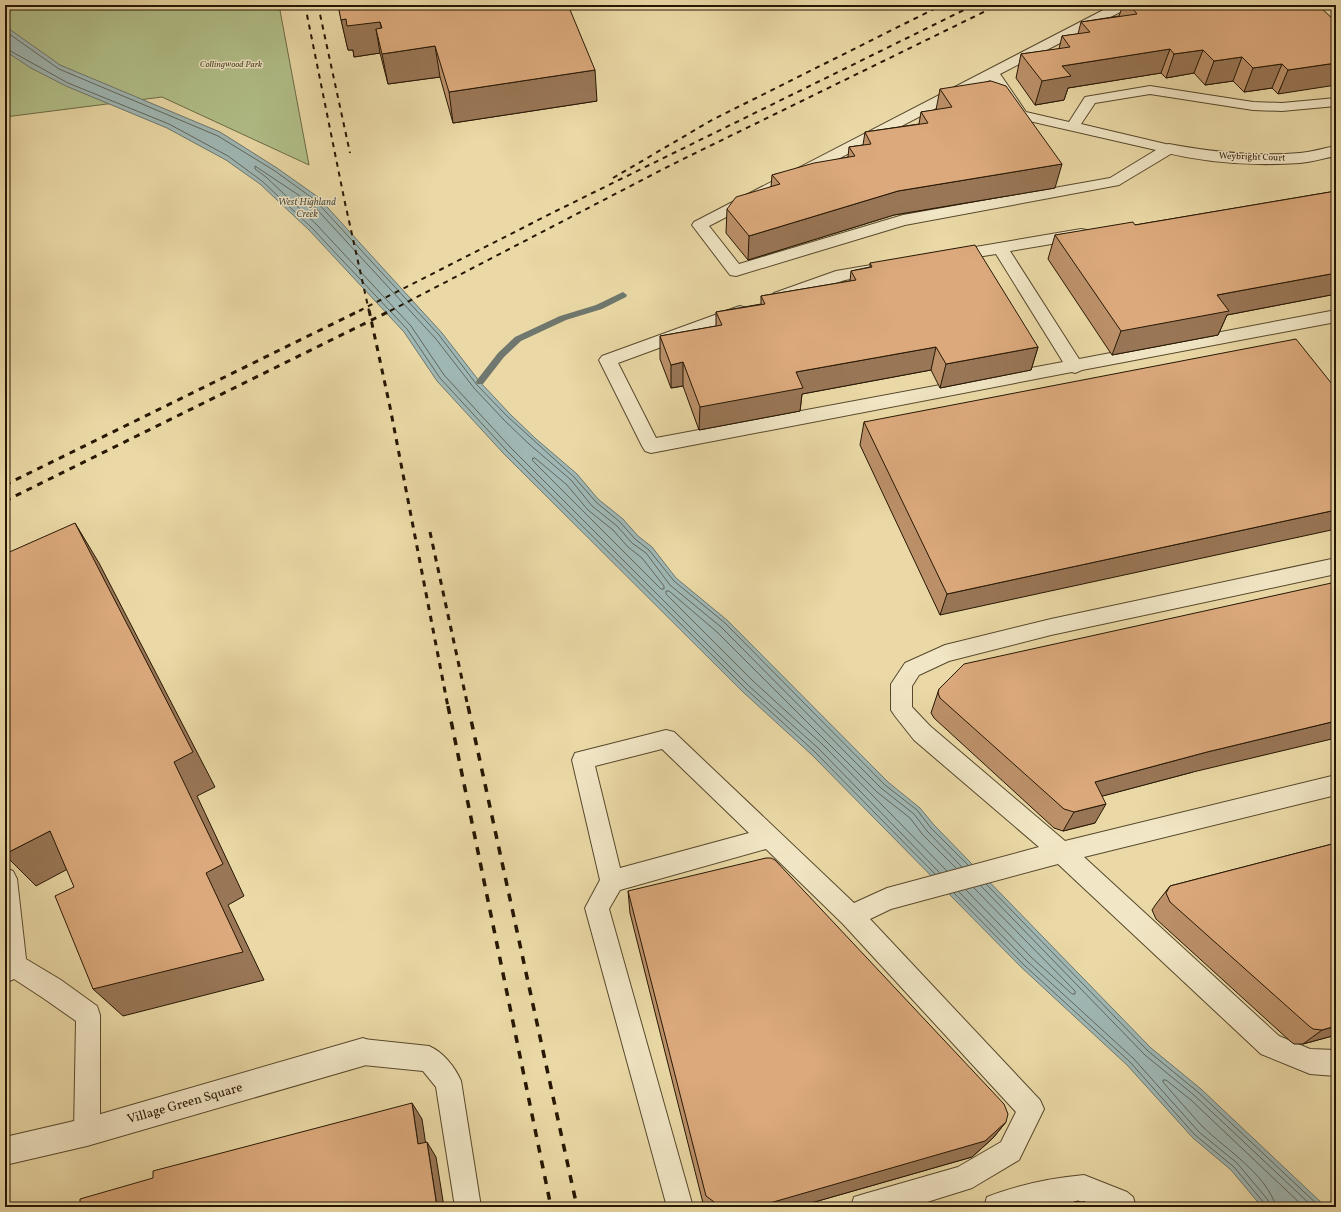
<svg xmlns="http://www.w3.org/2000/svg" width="1341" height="1212" font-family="Vollkorn,serif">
	<rect width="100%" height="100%" fill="#ead9a6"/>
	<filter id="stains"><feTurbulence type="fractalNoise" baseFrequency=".005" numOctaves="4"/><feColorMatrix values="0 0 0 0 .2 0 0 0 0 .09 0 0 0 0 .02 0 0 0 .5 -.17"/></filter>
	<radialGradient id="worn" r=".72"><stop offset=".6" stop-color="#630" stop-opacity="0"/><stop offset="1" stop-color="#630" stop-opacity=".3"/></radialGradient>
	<path fill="#b2c08a" stroke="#6c6c47" d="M5 5H279L309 165 162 97 5 117Z"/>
	<path fill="#9fb7b4" stroke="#6f776e" d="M5 26 60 65 220 132 277 168 318 197 442 333 480 382 510 414 535 438 577 474 598 499 623 519 638 536 652 547 676 578 727 620 888 782 920 808 934 825 1151 1048 1201 1089 1326 1207H1262L1231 1170 1193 1138 1127 1065 1021 967 812 755 743 692 504 454 437 381 404 332 309 230 260 184 226 160 167 128 66 86 31 68 5 51Z"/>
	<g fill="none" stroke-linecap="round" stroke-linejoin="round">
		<path stroke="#62675c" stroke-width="1" d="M5 31 59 69 218 136 275 171 315 200 439 335 477 385 507 416 574 477 596 502 620 522 635 539 649 550 674 581 725 623 885 785 917 810 931 828 968 865
			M5 48 68 83 169 124 228 156 262 181 312 228 407 329 440 378 507 451 746 689 815 752 935 874
			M533 458H535L567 485 588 510 613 530 628 547 642 558 664 586V589H661L533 461Z
			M947 871 822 744 753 681 666 594V591H669L717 632 877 792 910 818 923 835 956 868
			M940 873 818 748 749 686 511 448 444 375 411 326 316 224 266 177 255 169V166L312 204 436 339 474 388 504 420 529 444 571 480 592 506 617 526 632 543 646 553 670 585 721 627 881 788 914 814 927 831 962 867
			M986 884 1148 1051 1198 1092 1320 1207
			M981 886 1145 1055 1195 1096 1313 1207
			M966 890 1031 957 1072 994H1075V991L974 888
			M959 892 1027 961 1134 1059 1199 1132 1237 1163 1268 1200 1270 1207
			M954 893 1024 965 1130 1062 1195 1135 1234 1167 1264 1203 1265 1207
			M1276 1207C1267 1174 1225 1149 1202 1126 1189 1112 1176 1097 1163 1082V1080H1166L1191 1100 1304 1207"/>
		<path fill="#6f776e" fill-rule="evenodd" d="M623 292 627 295 626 297 602 309 566 320 521 341 504 357 483 384H477L476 382 477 380 498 353 515 337 560 316 596 305Z"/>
		<g stroke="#57482c" stroke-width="2">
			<path id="service" d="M1113 5H1130L1128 8 1000 74 1026 112 1069 122 1085 97 1150 86 1253 102 1282 103 1336 98V106L1282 111 1253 110 1150 94 1095 103 1081 124 1174 146 1176 149 1174 152 1119 185 905 225 736 276 730 275 692 225 694 222ZM990 80 1016 118 1156 150 1110 178 903 215 739 264 709 226Z
				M1081 229 1087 230 1089 234 1087 238 1010 251 1079 359 1336 310V322L1082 370 1075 373 1072 372 651 453 645 451 642 446 599 360 602 356 734 308 740 306 746 308 748 312 746 316 618 363 656 438 1063 362 996 254 952 261 946 260 944 256 946 252 952 251Z
				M877 264 883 265 885 269 883 273 845 280 780 302 774 301 772 297 774 293 836 271Z
				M1336 558V574L1051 635 949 661 919 675 912 686V707L930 726 1065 841 1336 775V795L1084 857 1279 1036 1310 1049 1336 1050V1076L1310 1074 1261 1054 1058 864 891 909 870 919 1040 1100 1044 1109 1019 1160 972 1188 911 1207H851L854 1197 864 1194 958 1167 1001 1142 1016 1112 843 924 766 849 620 890 609 909 693 1207H667L585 908 600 880 572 760 575 753 666 730 674 732 854 903 887 888 1039 847 914 740 895 716 891 710V684L905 663 945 645 1051 619ZM662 749 749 833 620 868 595 766Z
				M5 868 13 871 17 879 26 959 61 980 97 1006 100 1015V1132L96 1141 87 1145 78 1141 74 1132 76 1021 43 998 14 979 5 983Z
				M363 1039 429 1046C443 1052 455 1067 461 1081L481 1207H455L436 1087 423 1071 363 1065 354 1061 350 1052 354 1043Z
				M1084 1175 1127 1192 1133 1197 1136 1207H1099L1084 1201 1043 1207H984L987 1197C1018 1185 1051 1178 1084 1175Z"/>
		</g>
		<g stroke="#57482c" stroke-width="2">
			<path id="minor" d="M1169 144C1212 152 1256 157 1300 153 1312 152 1324 148 1336 146V156C1324 158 1312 162 1300 163 1255 166 1207 163 1163 152L1161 149 1163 146Z
				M363 1038 373 1042 377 1052 373 1062 363 1066 87 1146 5 1165V1137L87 1118Z"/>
		</g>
		<use href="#service" fill="#f1e6c5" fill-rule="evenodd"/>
		<use href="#minor" fill="#f1e6c5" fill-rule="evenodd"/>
		<path stroke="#261704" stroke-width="2" stroke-dasharray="5 5" stroke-linecap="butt" d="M305 5 345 203 369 311
			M318 5 350 153
			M613 178 712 120 942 5
			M359 311 556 211 974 5
			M390 311 671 165 998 5"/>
		<path stroke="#261704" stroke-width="3" stroke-dasharray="6 6" stroke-linecap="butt" d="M369 310 390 407 448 707
			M5 485 361 310
			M5 501 392 310
			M430 532 468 707"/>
		<path stroke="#261704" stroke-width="3.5" stroke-dasharray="8 8" stroke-linecap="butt" d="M448 706 551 1207
			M468 706 577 1207"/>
	</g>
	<path fill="#bc916a" stroke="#261704" d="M338 5 597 101 453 123 440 77 388 84 380 53 354 57 353 50H348Z
		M1123 5H1318L1278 94 1272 88 1244 92 1233 81 1205 85 1194 73 1166 78 1161 73 1068 88 1064 100 1035 105 1016 78 1021 54 1059 49 1062 36 1078 34 1081 22 1119 16Z
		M1325 5H1336V11Z
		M940 89 1055 188 894 215 748 260 726 233 727 209 771 187 772 175 848 157 849 147 863 145 865 132 919 124 921 112 936 110Z
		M1336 191V294L1227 315 1218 335 1112 355 1048 259 1055 235 1135 225Z
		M870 263 1038 347 1031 370 940 388 931 370 802 394 800 411 699 430 683 386 671 388 660 359V336L716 326V312L761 304V296L850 281 851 271 870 267Z
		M1336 389 940 615 860 445 864 422Z
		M939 689 1193 772 1102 796 1095 823 1063 831 1054 828 934 718 931 713Z
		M1336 843V1035L1303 1044H1294L1290 1041 1156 919 1152 910 1156 904 1170 886Z
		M628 891 1006 1122 993 1138 972 1157 797 1207H704L630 913Z"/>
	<path fill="#997656" stroke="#261704" d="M346 19 380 22 386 52 376 29 380 53 354 57 353 50H348L341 20Z
		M435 46 440 77 388 84 382 54Z
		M1170 49 1161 73 1068 88 1064 100 1035 105 1042 81 1062 66Z
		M1203 50 1194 73 1166 78 1174 54Z
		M1242 57 1233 81 1205 85 1214 61Z
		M1336 63V85L1278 94 1288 70Z
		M1282 64 1272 88 1244 92 1253 68Z
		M595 70 597 101 453 123 449 92Z
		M1062 164 1055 188 894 215 748 260 749 236 898 191Z
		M1336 273V294L1227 315 1218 335 1112 355 1121 331 1217 295Z
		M936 347 931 370 802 394 800 411 699 430 700 407 796 372Z
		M1038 347 1031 370 940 388 946 364Z
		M683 362V386L671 388V365Z
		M1336 510V529L940 615 947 594Z
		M75 523 99 563 215 787 197 796 244 896 228 905 264 980 123 1016 93 989 206 873 174 762Z
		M1336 721V738L1193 772 1084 801 1095 782 1207 752Z
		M1106 804 1095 823 1063 831 1074 812Z
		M50 831 79 863 36 886 5 855V854Z
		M1336 1026V1035L1303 1044 1322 1030Z
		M412 1103 422 1119 428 1159 418 1144Z
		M1006 1122 993 1138 972 1157 797 1207H756Z
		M427 1142 436 1157 444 1207H437Z"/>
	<path fill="#dba97b" stroke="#261704" d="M338 5H568L595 70 449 92 435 46 382 54 376 29 382 28 380 22 347 26 346 19 341 20Z
		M1130 5H1318L1336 22V63L1288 70 1282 64 1253 68 1242 57 1214 61 1203 50 1174 54 1170 49 1062 66 1071 76 1042 81 1021 54 1070 47 1062 36 1090 32 1081 22 1137 14Z
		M991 81 1006 86 1062 164 898 191 749 236 727 209 736 197 780 184 772 175 814 163 855 156 849 147 871 144 865 132 928 123 921 112 952 107 940 89Z
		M1336 191V273L1217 295 1229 311 1121 331 1055 235 1133 222 1135 225Z
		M975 245 1038 347 946 364 936 347 796 372 803 388 700 407 683 362 671 365 660 336 722 325 716 312 765 304 761 296 856 280 851 271 872 267 870 263Z
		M1296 339 1336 389V510L947 594 864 422Z
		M75 523 193 752 174 762 223 864 206 873 243 952 93 989 55 896 74 887 50 831 5 854V554Z
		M1336 582V721L1207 752 1095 782 1106 804 1074 812 1064 809 940 698 938 693 939 689 964 664Z
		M1336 843V1026L1322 1030 1313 1029 1309 1026 1170 902 1166 893 1170 886Z
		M766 858H771L775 860 1004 1104 1008 1114 1006 1122 985 1141 756 1207H721L706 1196 628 891Z
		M412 1103 418 1144 427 1142 437 1207H80V1199L153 1178V1171Z
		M1078 1201 1087 1205 1088 1207H1056Z"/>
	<g text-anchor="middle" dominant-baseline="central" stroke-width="3" stroke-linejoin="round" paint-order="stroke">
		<g font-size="9" font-style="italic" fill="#504a2c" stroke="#f1e6c5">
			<text x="231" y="64">Collingwood Park</text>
		</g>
		<g font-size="9" fill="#261704" stroke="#f1e6c5">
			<text transform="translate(1252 157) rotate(2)">Weybright Court</text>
		</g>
		<g font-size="10" font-style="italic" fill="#504f42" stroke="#f1e6c5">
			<text x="307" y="202">West Highland<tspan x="307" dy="12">Creek</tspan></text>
		</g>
		<g font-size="13" fill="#261704" stroke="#f1e6c5">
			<text transform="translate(185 1104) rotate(-16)">Village Green Square</text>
		</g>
	</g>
	<rect width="1341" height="1212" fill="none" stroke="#ead9a6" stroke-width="20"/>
	<rect x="6" y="6" width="1329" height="1200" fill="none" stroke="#261704" stroke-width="2"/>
	<rect x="10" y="10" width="1321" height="1192" fill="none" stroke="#261704"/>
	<rect width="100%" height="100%" filter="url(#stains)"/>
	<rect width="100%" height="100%" fill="url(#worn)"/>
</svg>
